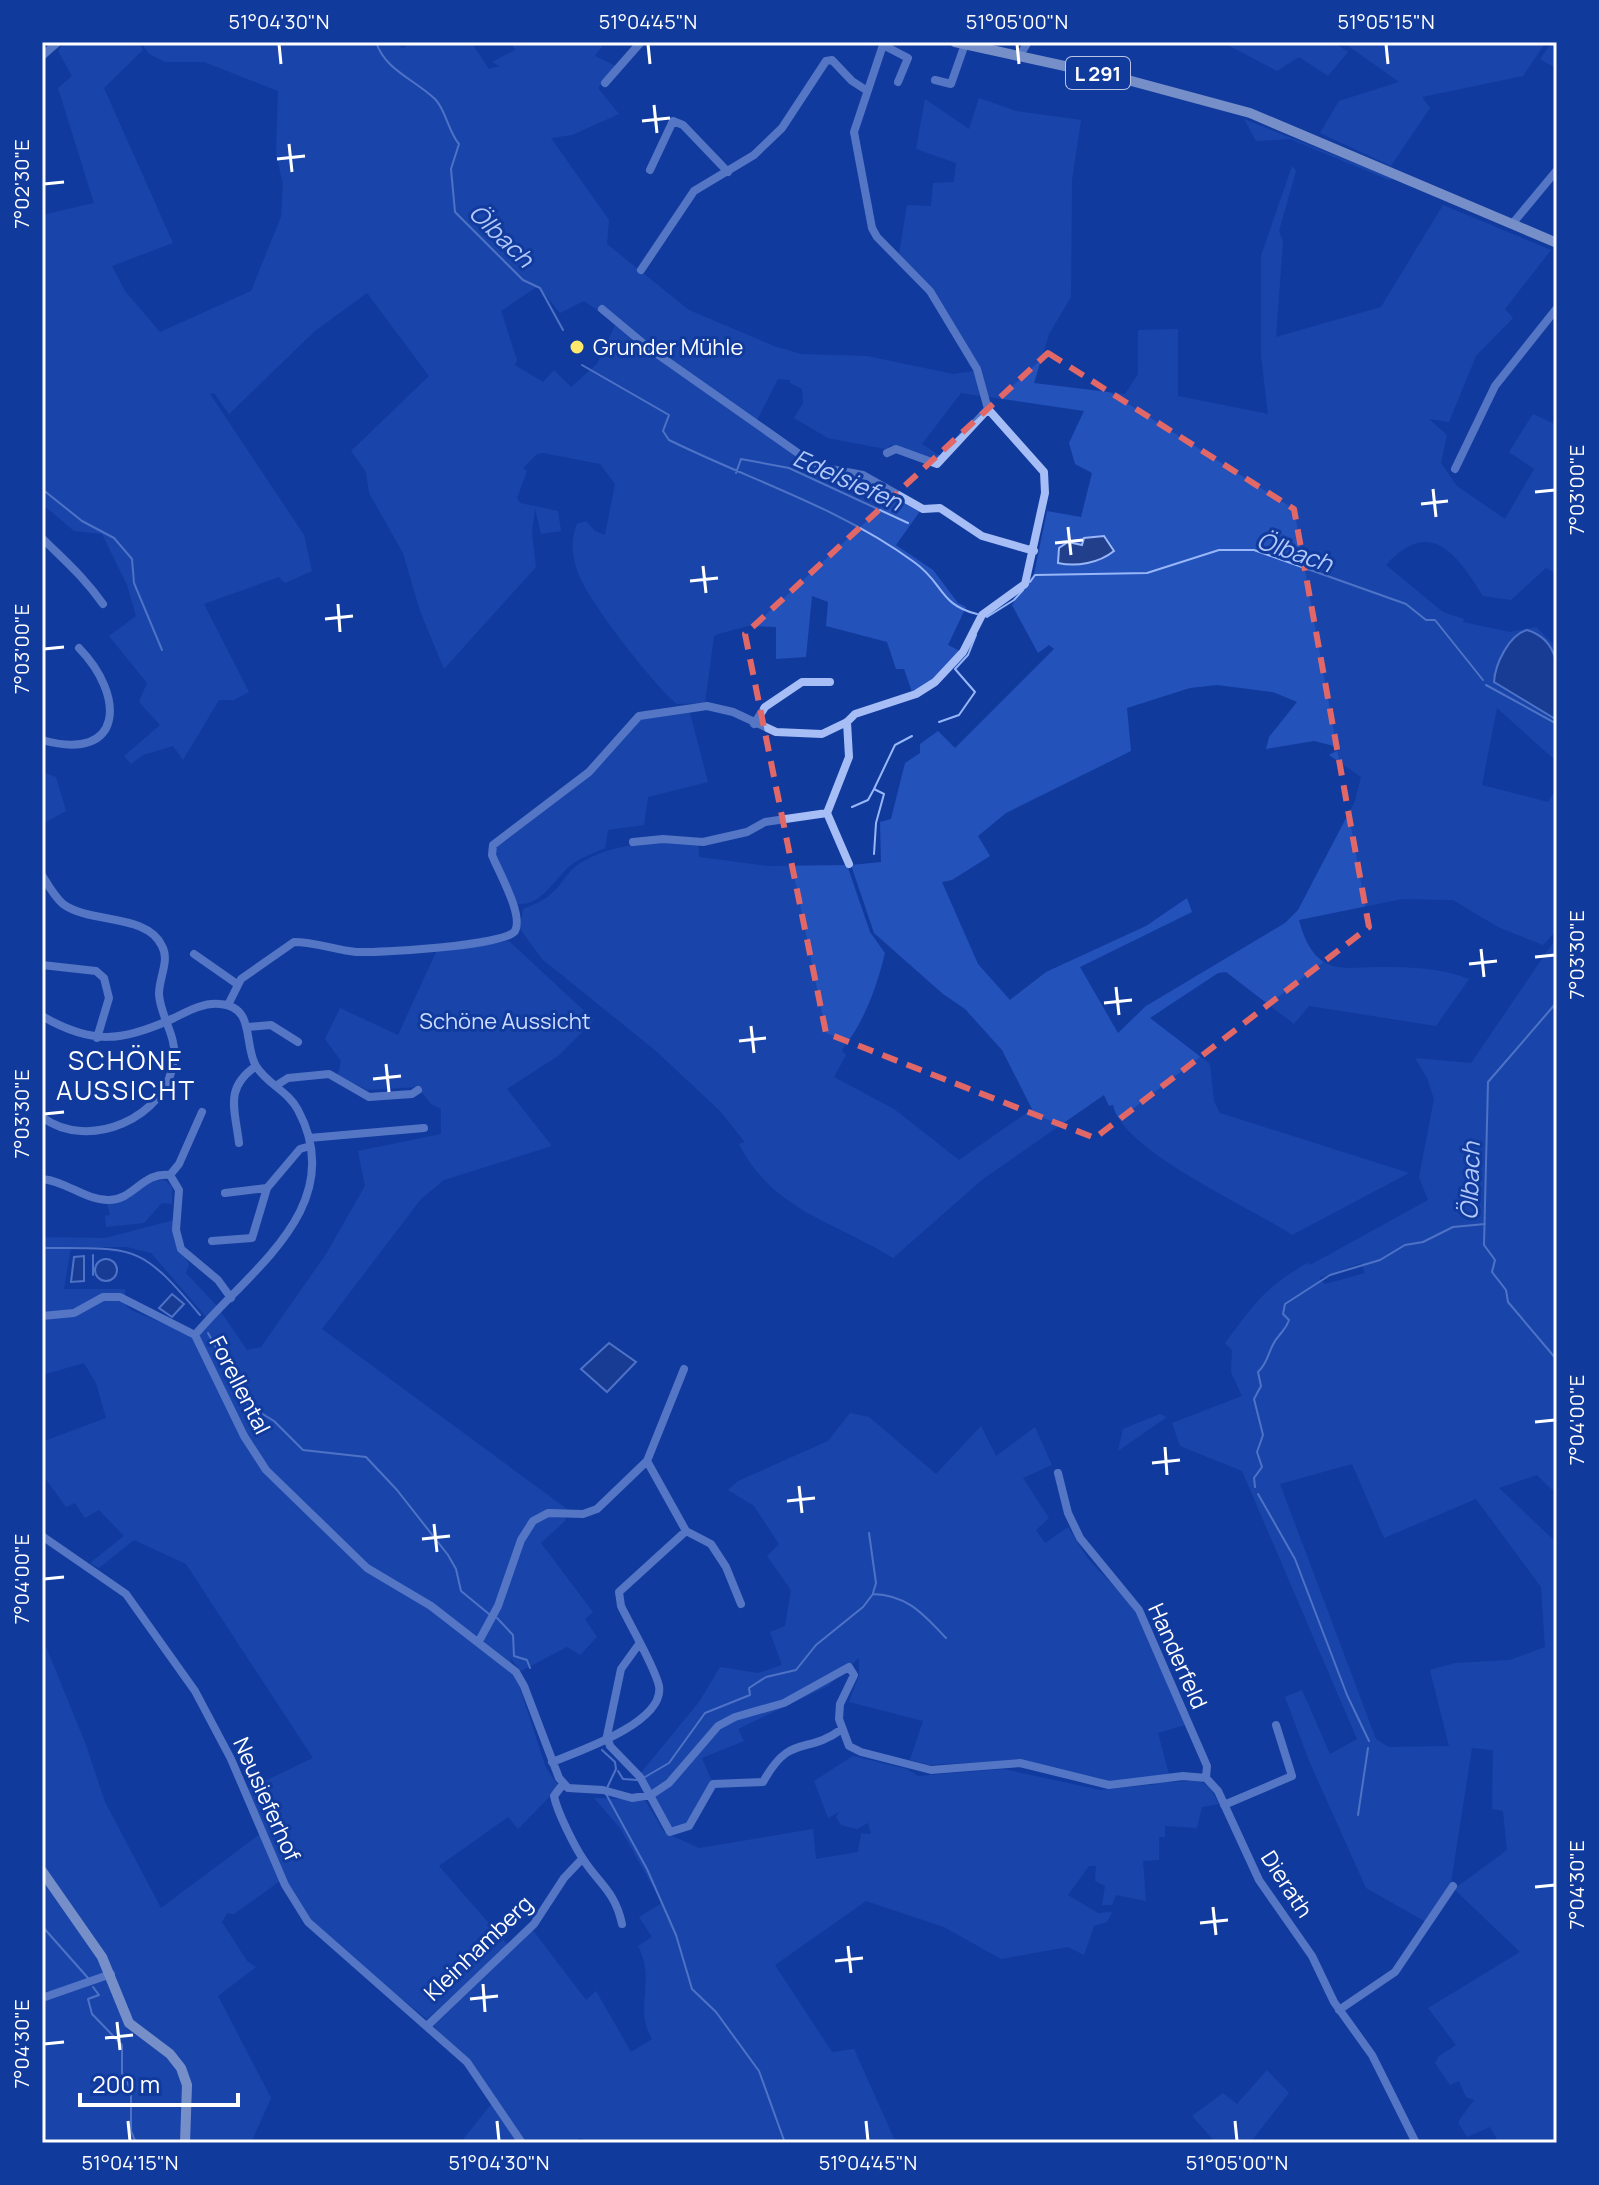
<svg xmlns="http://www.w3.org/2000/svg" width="1599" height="2185" font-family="Manrope,sans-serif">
	<rect width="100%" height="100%" fill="#113a9d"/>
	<path fill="#2452bb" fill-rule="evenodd" d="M64 42H138L143 50 104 88 173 243 112 266 125 291 160 332 251 291 281 217 283 185 276 153 278 91 204 62H165L149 54 141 42H397L402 49 412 42H471L489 69 500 66 492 62 515 50 511 42H605L595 56 616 66 598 88 619 114 572 135 551 138 609 220 607 244 689 310 774 346 801 354 867 356 953 374 982 370 933 288 899 254 907 205 931 206 933 183 954 182 956 163 916 149 925 99 969 129 979 98 1016 111 1081 120 1072 180 1071 297 1049 334 1034 383 1125 394 1138 374V330L1178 329V396L1268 414 1261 356V256L1292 166 1296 171 1279 231 1283 241 1276 337 1381 307 1443 205 1551 250 1505 309 1513 318 1476 356 1449 422 1429 419 1447 435 1441 463 1457 486 1505 519 1534 469 1509 452 1533 414 1557 425V574L1546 568 1511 600 1483 596C1457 554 1430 516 1386 565L1443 612 1464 619 1463 622 1510 632 1536 627 1557 648V656L1549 643 1496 668 1494 677 1498 686 1557 720V762L1497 708 1482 785 1548 802 1557 787V930L1543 945 1498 927 1453 900 1402 899 1299 920C1304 938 1311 957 1330 965 1343 970 1361 967 1374 967 1406 967 1439 967 1469 979L1436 1026 1309 1006 1294 1024 1226 972 1218 973 1150 1018 1210 1064 1214 1101 1220 1113 1409 1173 1292 1235C1251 1207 1122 1151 1113 1105L1109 1106 1104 1095 983 1179 893 1258C836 1222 773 1211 739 1144L745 1142 720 1111 656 1051 542 959 520 929 523 909C533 905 544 901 551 894 561 886 566 874 576 866 613 841 656 842 698 844L699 857 768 866 847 865 870 932 885 953C876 989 865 1020 842 1050L846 1055 834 1077 894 1109 959 1160 1032 1109 1002 1050 965 1009 943 994 874 933 851 865 881 862 880 822 891 819 905 763 920 753V744L938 731 955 748 1054 649 1049 645 1038 653 1012 605 1034 574 1047 511 1081 517 1092 473 1075 464 1069 443 1084 411 961 393 922 444 940 456 936 462 891 445 885 449 828 438 794 418 803 403 802 389 790 383V380L778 379 757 420 807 458 923 507 896 545 933 570 958 603 966 607 948 645 960 651 932 680 912 692 904 669H896L887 642 826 626 828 602 812 596 806 657 776 659V627L748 626 718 634 714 636 705 703 677 704C655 687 587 599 578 573 572 556 570 541 577 524L586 521 595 531 605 535 615 484 600 464 543 453 537 454 523 468 527 471 517 498 520 503 558 511 561 531 541 534 535 508 532 533 536 567 444 669 420 611 403 553 369 493 366 472 351 451 429 376 367 293 315 331 229 414 214 393 210 394 304 535 312 571 285 583 279 577 204 604 249 692 234 700H219L183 760 173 746 143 755 131 764 124 756 160 725 139 702 147 683 109 636 136 616 127 585 102 534 74 531 42 504V215L94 203 58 88 72 76 58 51ZM538 286 560 313 584 301 616 323 597 364 571 387 554 370 543 382 515 365 517 360 501 311ZM1217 685 1273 692 1297 702 1269 737 1266 749 1314 741 1342 748 1329 755 1361 777 1355 801 1298 910 1285 923 1146 1006 1118 1033 1080 967 1192 912 1187 898 1146 926 1046 972 1010 1000 978 964 942 882 952 880 990 856 978 836 1006 813 1131 751 1127 708 1190 688Z
		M1222 42H1333L1348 52 1328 76 1299 57 1277 71Z
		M1343 42H1546L1523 76 1422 97 1430 108 1391 166 1320 133 1339 101 1399 82Z
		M1552 42H1557V69L1540 59Z
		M1244 119 1394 179 1389 180 1290 139 1256 141Z
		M689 709 708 782 648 797 644 825 608 830 605 848C594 853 580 858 571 865 555 878 539 910 515 903L494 849 585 779 640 718Z
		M42 772 56 777 66 811 42 824Z
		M1557 937V1486L1552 1490 1537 1475 1499 1488 1557 1543V2143H1499L1490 2127 1467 2137 1458 2122 1474 2100 1466 2097 1459 2081 1450 2085 1435 2063 1439 2056 1456 2045 1428 2008 1520 1952 1454 1889 1507 1850 1503 1811 1492 1809 1493 1750 1472 1748 1450 1889 1426 1922 1366 1888 1310 1763 1285 1697 1302 1690 1330 1754 1357 1739 1242 1471 1180 1446 1172 1423 1242 1396 1231 1372 1232 1350 1225 1343C1256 1302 1262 1290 1307 1263L1310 1265 1428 1200 1419 1177 1434 1099 1427 1078 1415 1058 1471 1063ZM1361 1263 1365 1273 1325 1284 1319 1278ZM1352 1464 1384 1538 1476 1499 1541 1587 1545 1647 1510 1660 1455 1663 1430 1670 1449 1746 1389 1747 1376 1739 1280 1484Z
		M509 941 594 1020 558 1056 507 1089 552 1146 444 1180 421 1199 322 1329 567 1509 565 1521 541 1543 593 1612 585 1619 597 1637 580 1655 567 1647 521 1671 510 1658 546 1768 559 1787 518 1829 508 1817 439 1866 508 1945 427 2019 326 1940 294 1899 248 1789 313 1758 186 1564 134 1540 99 1568 90 1563 124 1536 99 1510 85 1518 75 1503 66 1507 45 1478 42 1480V1442L106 1418 96 1383 84 1363 42 1375V1237L105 1238 174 1220 175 1239 189 1264 186 1273 217 1306 247 1350 261 1347 326 1254 365 1186 358 1151 441 1134V1109L431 1104 417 1087 367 1090 338 1075 341 1061 325 1039 340 1008 398 1035 436 952ZM71 1247H127L151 1253 207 1318 192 1335 133 1311 126 1306 125 1289H64Z
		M165 1180 172 1187V1204L162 1203 144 1223 106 1227 105 1216 110 1215 107 1203 149 1181Z
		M850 1413 869 1417 936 1474 981 1426 996 1456 1035 1427 1052 1465 1023 1478 1049 1518 1036 1530 1045 1543 1068 1527 1088 1559 1135 1608 1185 1725 1158 1733 1171 1782C1200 1781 1205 1776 1219 1804L1202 1807 1197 1828 1165 1826V1837H1159V1860L1143 1861 1146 1901 1116 1895 1112 1905H1102L1105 1886 1095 1881 1096 1866H1089L1068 1895 1098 1913 1112 1912 1107 1922 1094 1926 1084 1955 1068 1947 1001 1959 944 1927 866 1901 775 1965 832 2052 854 2049 896 2143H596L580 2138 572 2143H525L502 2107 433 2025 532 1929 586 2000 596 1991 631 2052 652 2039C633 2006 657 1983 638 1946L652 1937 639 1917 662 1903 620 1828 594 1798 645 1800 664 1832 699 1848 813 1829 816 1859 858 1852 861 1833 871 1834 868 1823 857 1829 841 1825 836 1817 839 1812 828 1818 814 1781 853 1756 907 1769 918 1776 1004 1769 1100 1790 1159 1784 1109 1782 1018 1760 929 1765 910 1760 923 1721 849 1702 859 1675V1658L828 1686 738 1729 744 1741 702 1758 713 1784C697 1797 695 1821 677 1831L667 1826 639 1775 699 1702 720 1667 758 1673 782 1665 770 1632 785 1626 791 1590 767 1556 779 1544 754 1506 728 1490 738 1481 828 1441Z
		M1160 1414 1167 1417 1118 1451 1123 1429Z
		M42 1637 86 1745 105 1802 161 1908 260 1834 280 1881 234 1914 227 1913 222 1922 247 1961 256 1967 218 1996 271 2098 251 2143H42Z
		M1267 2070 1289 2093 1250 2143H1216L1192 2116 1223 2093 1237 2104Z
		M493 2102 519 2143H460Z"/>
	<path fill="#223f8b" stroke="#98b7f8" stroke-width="2" d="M1104 536 1114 551C1099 563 1077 567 1058 563L1059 548 1068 542 1082 545 1084 538Z
		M1527 630C1567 642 1557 686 1557 720L1494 682C1495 664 1509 635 1527 630Z
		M84 1256V1281L71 1282 74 1257Z
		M95 1270a11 11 0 1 1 22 0a11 11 0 1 1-22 0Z
		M172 1294 184 1304 172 1317 159 1308Z
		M609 1343 636 1362 607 1392 581 1369Z"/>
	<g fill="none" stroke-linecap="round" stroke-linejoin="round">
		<path stroke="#98b7f8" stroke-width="2" d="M376 42C385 70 414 79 435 99 446 110 448 131 459 144L451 169 455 212 523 280 540 288 563 330
			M582 365 669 415 663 431 669 440C750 480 841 508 914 562 944 583 939 605 977 614
			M736 473 741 459 789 468 908 523
			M42 489 82 521 114 538 132 559 134 583 162 650
			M1030 582 1035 575 1147 573 1219 550H1254L1406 604 1426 620H1435L1483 680
			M987 617 1014 600 1023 590
			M1486 685 1557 724
			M939 722 959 715 975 692 955 669 968 655 976 635
			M852 807 868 800 874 789
			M874 854 876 823 884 794 874 789 895 745 912 736
			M1557 1002 1488 1082 1484 1245 1495 1260 1492 1272 1506 1290 1508 1302 1557 1360
			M42 1248C135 1249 138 1241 200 1315
			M93 1275V1255
			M208 1333 248 1405 274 1421 303 1450 366 1457 397 1490 448 1555 456 1569 461 1591 489 1614
			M1255 1487 1254 1478 1262 1467 1257 1452 1263 1435 1254 1399 1261 1386 1258 1372C1270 1361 1268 1348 1278 1337 1283 1330 1286 1329 1289 1320L1283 1314 1285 1304 1330 1275 1380 1260 1405 1245 1423 1242 1453 1227 1485 1224
			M1258 1494 1295 1559 1347 1695 1369 1741
			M869 1533 876 1583 873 1593
			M497 1618 513 1635 514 1656 527 1660 530 1668
			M602 1750 615 1762 616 1769 607 1788
			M618 1771 623 1779 638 1780
			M645 1777 669 1763 705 1713 750 1695 749 1688 766 1677 796 1670 816 1645 863 1607 873 1594C908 1595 924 1615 946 1638
			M606 1794 647 1869 676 1935 692 1989 716 2012 759 2071 785 2143
			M1358 1815 1368 1748
			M42 1926 88 1978
			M93 1987 99 1995 88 1999 92 2014 122 2045V2073L131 2090V2131L136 2143"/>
		<path stroke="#a6bef5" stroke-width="8" d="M883 45 908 58 898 82
			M1020 55 1028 42
			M42 56 58 42
			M935 80 951 84 965 44
			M605 83 641 42
			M650 170 673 121 683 125 728 172
			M1513 223 1557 170
			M641 270 694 191 754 155 782 128 826 61 832 60 852 81 866 90
			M602 309 650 349 805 458 825 468 863 475 923 509 940 508 982 536 1034 551
			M887 453 896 449 937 464 988 409
			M1455 469 1495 386 1557 308
			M42 538C65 561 84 577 103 604
			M847 722 849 757 827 813 849 864
			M754 724 765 707 802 682H830
			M42 740C125 763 125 695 79 648
			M633 842 663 839 703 842 747 832 765 822 827 813
			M42 875C48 885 54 896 63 904 90 924 147 913 162 946 170 961 159 977 159 994 160 1016 177 1036 174 1059 168 1118 88 1152 42 1117
			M194 954 237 984
			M42 965 96 971 104 978 109 998 97 1038
			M228 1005 241 979 294 942C315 942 335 950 356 952 377 953 505 946 515 931 524 915 498 871 492 855L493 845 589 772 639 716 707 706 733 712 776 732 822 734 847 722 855 714 916 694 935 682 963 652 982 615 1025 584 1045 493 1044 472 988 409 977 369 930 291 877 237 872 228 854 132 884 42
			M42 1016C92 1045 122 1042 174 1018 188 1011 204 1002 220 1004 256 1007 243 1044 256 1066 267 1084 288 1091 298 1110 350 1207 248 1271 195 1335
			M248 1027 271 1025 298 1042
			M277 1085 288 1078 329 1074 369 1097 412 1094 418 1090
			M309 1138 424 1128
			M239 1143C235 1109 224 1088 256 1066
			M170 1175 179 1164 202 1112
			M42 1179C66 1181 85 1200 108 1200 133 1201 143 1171 170 1175L179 1190 176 1230 181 1249 218 1280 231 1298
			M225 1193 267 1188
			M212 1241 252 1238 267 1188 300 1149 310 1146
			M42 1316 74 1313 103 1297H120L195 1335 244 1436 266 1470 367 1568 431 1606 516 1672 524 1686 559 1778 568 1788 603 1790 632 1798 651 1795 669 1783 718 1726 735 1717 784 1703 849 1667 854 1675 840 1704 839 1719 849 1746 861 1752 931 1770 1020 1763 1109 1785 1183 1776 1206 1778 1218 1791 1259 1880 1312 1956 1334 2002 1372 2055 1416 2143
			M684 1369 647 1461 686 1531 711 1544 726 1567 741 1604
			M1058 1473 1068 1513 1080 1538 1139 1610 1207 1766 1206 1778
			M42 1536 126 1594 195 1691 231 1759 285 1885 308 1922 467 2062 522 2143
			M479 1641 498 1606 521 1540 533 1521 548 1513 583 1514 597 1509 647 1461
			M639 1644 621 1669 607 1736 610 1746 640 1777 670 1832 689 1826 713 1784 763 1782C791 1732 805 1756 842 1729
			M552 1762C580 1751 665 1722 659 1686 655 1667 630 1625 621 1606L619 1592 686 1531
			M563 1784 554 1796C557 1812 575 1847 583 1859 599 1884 615 1891 622 1924
			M1224 1805 1292 1776 1276 1725
			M42 1998 111 1974
			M1339 2010 1395 1972 1453 1886
			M428 2025 534 1924 564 1878 582 1859"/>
		<path stroke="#f4f6ff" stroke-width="10" d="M955 42 1124 79 1250 113 1557 243
			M42 1871 102 1957 129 2023 170 2054 181 2068 187 2085 185 2143"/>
	</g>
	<path d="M0 0H1599V2185H0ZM1048 353 1294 509 1369 927 1095 1138 826 1033 745 634Z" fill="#113a9d" fill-opacity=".55" fill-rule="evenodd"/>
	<path fill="none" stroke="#e26868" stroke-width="6" stroke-dasharray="16 10" stroke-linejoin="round" d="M1048 353 1294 509 1369 927 1095 1138 826 1033 745 634Z"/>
	<path fill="none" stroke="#fff" stroke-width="3" d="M279 44 281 64M648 44 650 64M1017 44 1019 64M1386 44 1388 64M654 105 657 133M642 121 670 118M289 144 292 172M277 159 305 156M44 184 64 182M1433 489 1436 517M1535 492 1555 490M1421 504 1448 501M1068 527 1071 555M1055 543 1083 540M703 566 706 593M690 581 718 578M338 604 340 632M325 619 353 616M44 649 64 647M1481 949 1484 977M1535 957 1555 955M1469 964 1497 961M1116 987 1119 1015M1104 1003 1132 1000M751 1026 754 1053M739 1041 766 1038M386 1064 389 1092M373 1079 401 1076M44 1114 64 1112M1535 1422 1555 1420M1165 1447 1167 1475M1152 1463 1180 1460M799 1486 802 1513M787 1501 815 1498M434 1524 437 1552M422 1539 450 1536M44 1579 64 1577M1535 1887 1555 1885M1213 1907 1216 1935M1200 1923 1228 1920M848 1946 851 1973M835 1961 863 1958M483 1984 485 2012M470 1999 498 1996M117 2022 120 2050M105 2038 133 2035M44 2044 64 2042M128 2121 130 2141M497 2121 499 2141M866 2121 868 2141M1235 2121 1237 2141"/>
	<circle fill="#ffe96a" stroke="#113a9d" stroke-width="3" cx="577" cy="347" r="8"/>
	<g text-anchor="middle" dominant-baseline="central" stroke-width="6" stroke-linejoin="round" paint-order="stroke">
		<rect fill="#113a9d" stroke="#b8c4e2" stroke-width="2" x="1066" y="57" width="64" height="32" rx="6"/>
		<g font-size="20" font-weight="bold" fill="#fff">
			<text x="1098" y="73">L 291</text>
		</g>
		<g font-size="22" fill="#fff" stroke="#113a9d" text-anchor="start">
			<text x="593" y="347">Grunder Mühle</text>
		</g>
		<g font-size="22" fill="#cfddfe" stroke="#113a9d">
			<text x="505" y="1021">Schöne Aussicht</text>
		</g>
		<g font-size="22" fill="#fff" stroke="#113a9d">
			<text transform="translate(240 1385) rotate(63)">Forellental</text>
			<text transform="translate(1178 1656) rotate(66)">Handerfeld</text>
			<text transform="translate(267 1799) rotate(66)">Neusieferhof</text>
			<text transform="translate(1287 1884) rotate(57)">Dierath</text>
			<text transform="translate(478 1948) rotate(-44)">Kleinhamberg</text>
		</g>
		<g font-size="24" font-style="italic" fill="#b3c9fb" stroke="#113a9d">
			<text transform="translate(502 235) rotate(44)">Ölbach</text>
			<text transform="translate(848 479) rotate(24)">Edelsiefen</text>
			<text transform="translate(1295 551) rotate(19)">Ölbach</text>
			<text transform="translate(1469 1181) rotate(-88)">Ölbach</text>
		</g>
		<g font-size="26" letter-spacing="2" fill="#fff" stroke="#113a9d">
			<text x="126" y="1060">SCHÖNE<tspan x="126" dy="30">AUSSICHT</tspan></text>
		</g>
	</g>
	<rect width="1599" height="2185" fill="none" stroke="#113a9d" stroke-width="88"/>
	<path d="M80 2093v12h158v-12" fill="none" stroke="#ffffff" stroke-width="4"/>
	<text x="92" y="2093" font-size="24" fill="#ffffff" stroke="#113a9d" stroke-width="6" paint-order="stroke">200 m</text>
	<rect x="44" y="44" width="1511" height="2097" fill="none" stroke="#fff" stroke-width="3"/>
	<g font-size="20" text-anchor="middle" fill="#fff">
		<text x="279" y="29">51°04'30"N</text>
		<text x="648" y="29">51°04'45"N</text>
		<text x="1017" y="29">51°05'00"N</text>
		<text x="1386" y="29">51°05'15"N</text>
		<text transform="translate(22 184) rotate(-90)" y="7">7°02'30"E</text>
		<text transform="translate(1577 490) rotate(-90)" y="7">7°03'00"E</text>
		<text transform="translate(22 649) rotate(-90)" y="7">7°03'00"E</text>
		<text transform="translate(1577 955) rotate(-90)" y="7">7°03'30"E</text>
		<text transform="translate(22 1114) rotate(-90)" y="7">7°03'30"E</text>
		<text transform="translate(1577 1420) rotate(-90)" y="7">7°04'00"E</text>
		<text transform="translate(22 1579) rotate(-90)" y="7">7°04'00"E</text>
		<text transform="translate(1577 1885) rotate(-90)" y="7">7°04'30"E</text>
		<text transform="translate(22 2044) rotate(-90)" y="7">7°04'30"E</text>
		<text x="130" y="2170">51°04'15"N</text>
		<text x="499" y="2170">51°04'30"N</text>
		<text x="868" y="2170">51°04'45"N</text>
		<text x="1237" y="2170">51°05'00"N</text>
	</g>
</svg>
